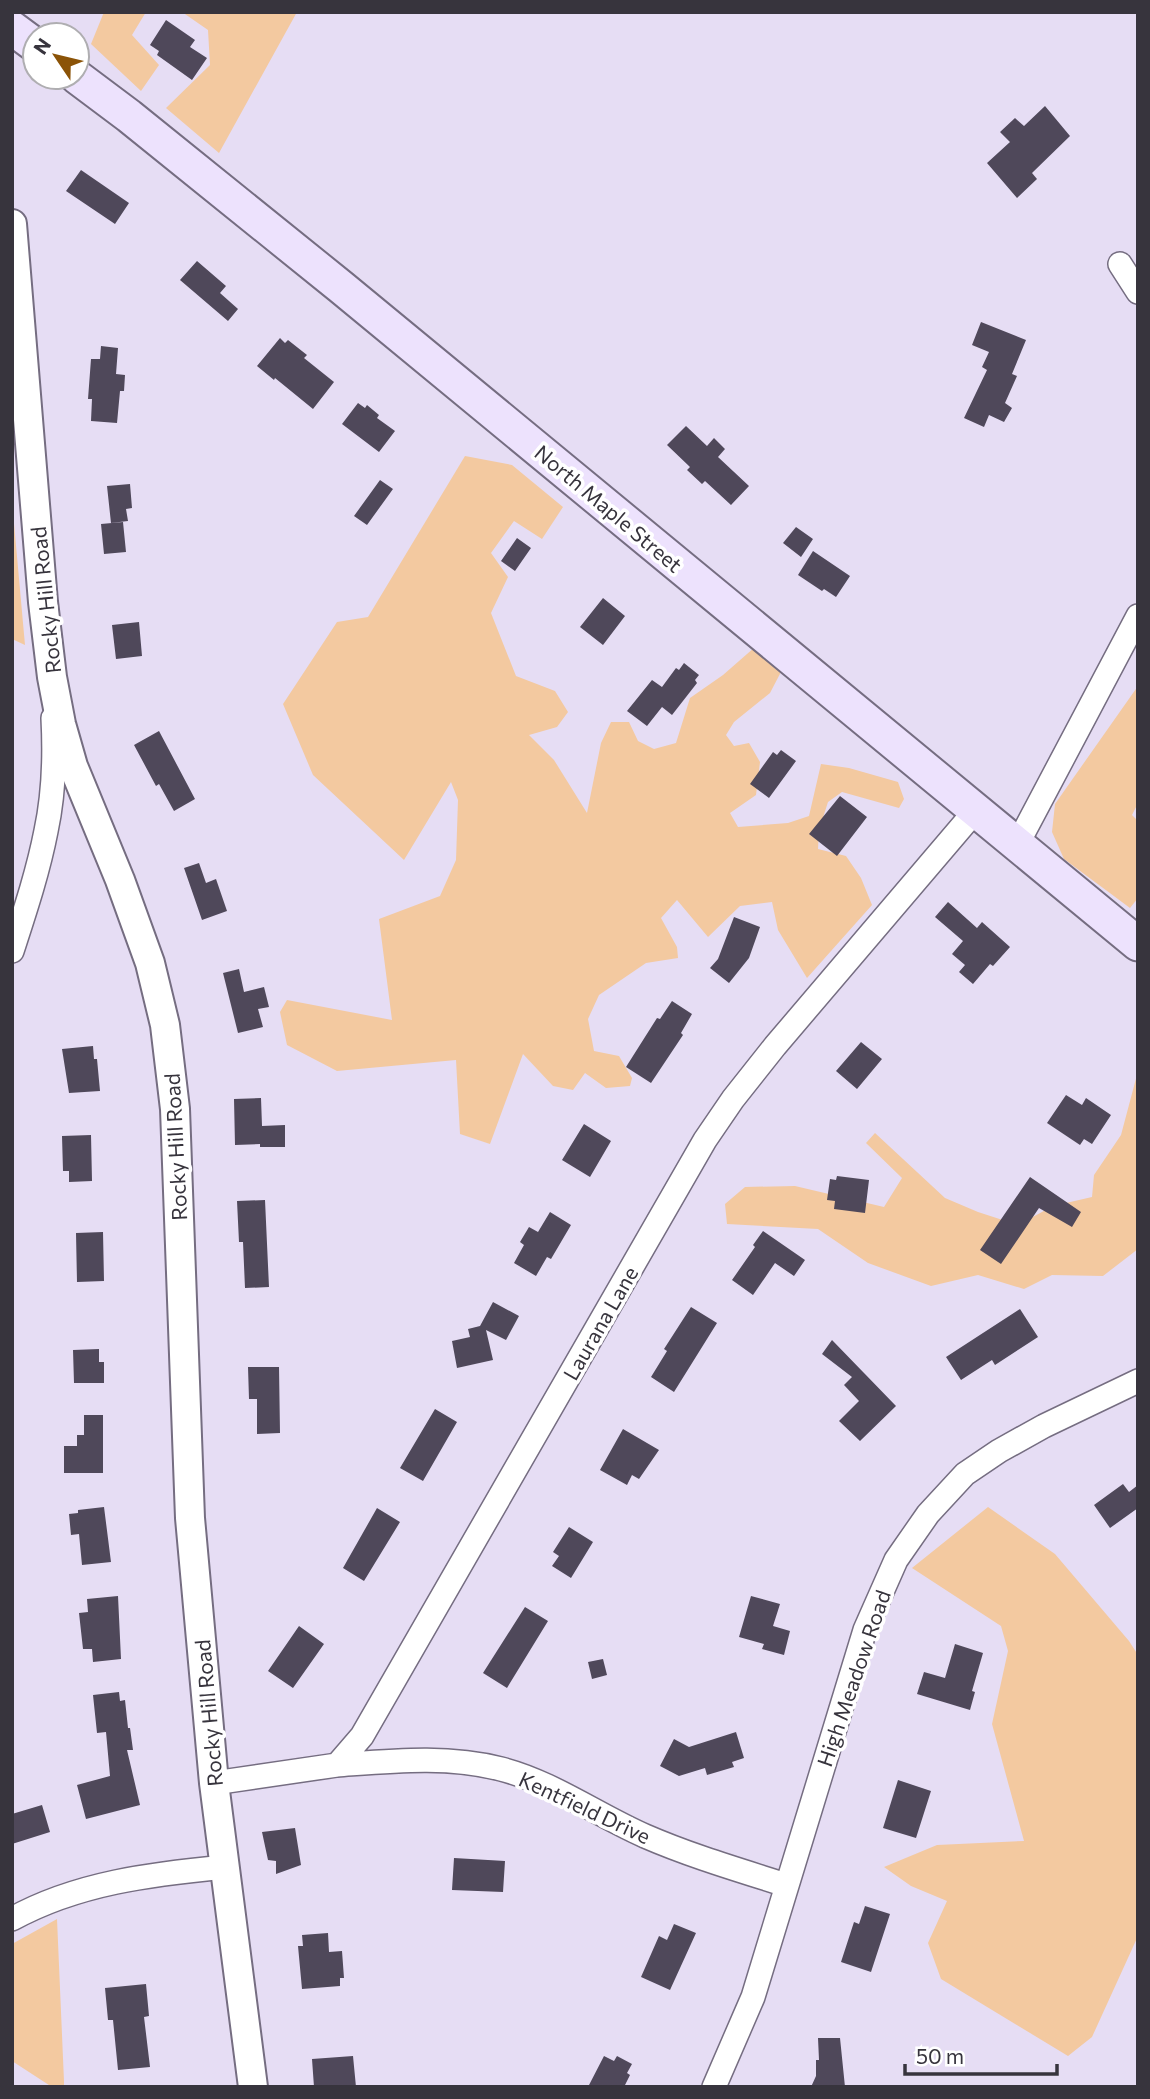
<svg xmlns="http://www.w3.org/2000/svg" width="1150" height="2099" font-family="Commissioner,sans-serif">
	<rect width="100%" height="100%" fill="#e6ddf4"/>
	<path fill="#f3c9a0" d="M104 12H146L132 35 159 65 141 91 91 44Z
		M182 12H297L219 153 166 108 210 65 208 30Z
		M465 456 512 465 563 507 542 539 514 521 491 553 508 577 491 613 516 676 555 691 568 712 557 727 529 735 554 760 587 813 601 743 611 722H629L638 741 654 749 676 743 690 698 723 675 755 647 782 670 770 693 734 722 726 735 734 746 749 743 760 762 756 795 730 813 738 827 788 823 809 816 821 764 849 768 898 782 904 799 899 808 842 792 828 802 819 830 818 849 846 856 861 878 872 905 807 978 778 930 772 902 740 906 708 937 677 900 661 918 677 947 678 958 646 963 599 995 588 1019 594 1051 619 1056 632 1078 630 1086 606 1088 585 1073 573 1090 553 1086 523 1054 490 1144 460 1134 456 1060 337 1071 287 1045 280 1012 287 1000 392 1020 379 919 440 896 456 860 458 800 451 782 404 860 313 775 283 704 337 622 368 617Z
		M12 501 25 645 12 639Z
		M1138 686V803L1132 815 1138 821V898L1130 908 1064 859 1052 832 1055 804Z
		M1138 1071V1249L1103 1276 1052 1275 1024 1289 978 1275 931 1286 868 1263 818 1229 727 1224 725 1204 745 1187 795 1186 884 1207 902 1178 866 1143 875 1133 945 1198 978 1212 1018 1225 1053 1206 1092 1197 1094 1175 1121 1135Z
		M988 1507 1055 1554 1129 1641 1138 1655V1936L1092 2037 1068 2056 941 1979 928 1943 947 1901 911 1886 884 1867 937 1845 1024 1841 992 1724 1008 1651 1001 1626 912 1568Z
		M57 1919 64 2081V2087H52L12 2061V1944Z"/>
	<path fill="#4f485a" d="M166 20 195 40 190 47 207 58 192 80 157 55 159 51 150 45Z
		M1045 106 1070 136 1032 173 1037 179 1017 198 987 163 1010 142 1000 132 1015 118 1024 126Z
		M81 170 129 203 115 224 66 191Z
		M197 261 226 286 220 293 238 309 228 321 180 280Z
		M981 322 1026 340 1012 374 1017 376 1005 403 1012 408 1004 422 989 415 984 427 964 418 987 370 982 367 989 352 972 345Z
		M280 338 285 343 288 340 307 355 304 358 334 382 313 409 275 378 274 380 257 366Z
		M101 346 118 348 116 374 125 375 124 391H120L117 423 91 421 92 399H88L91 359H100Z
		M358 403 365 408 367 405 379 415 377 418 395 431 379 452 342 424Z
		M686 426 707 446 714 438 725 449 718 457 749 486 731 505 705 481 702 484 687 470 690 467 667 445Z
		M380 480 393 489 367 525 354 516Z
		M130 484 132 508 126 509 128 521 111 523 107 486Z
		M123 522 126 552 104 554 101 524Z
		M796 527 813 539 801 557 783 543Z
		M517 538 531 548 515 571 501 561Z
		M813 551 850 576 836 597 824 589 822 591 798 575Z
		M603 598 625 616 603 645 580 627Z
		M139 622 142 656 116 659 112 625Z
		M684 663 699 675 695 680 697 683 672 715 662 707 647 726 627 711 652 680 662 687 676 668 679 670Z
		M159 731 195 799 174 811 159 784 156 786 134 745Z
		M781 750 796 761 769 798 750 784 773 752 777 755Z
		M840 796 867 817 837 856 809 834Z
		M199 863 206 883 216 879 227 911 202 920 184 868Z
		M948 902 977 928 982 922 1010 947 993 966 990 964 973 984 959 972 965 965 952 954 963 941 935 917Z
		M734 917 760 927 749 958 729 983 710 968 718 959Z
		M239 969 244 992 264 987 269 1007 258 1009 263 1027 238 1033 223 973Z
		M672 1001 692 1014 681 1033 683 1035 651 1083 626 1067 657 1018 660 1019Z
		M861 1042 882 1059 857 1089 836 1071Z
		M93 1046 94 1059H97L100 1091 69 1093 62 1049Z
		M1066 1095 1082 1105 1086 1098 1111 1115 1092 1144 1084 1139 1080 1145 1047 1123Z
		M261 1098 262 1126 285 1125V1147H260V1144L235 1145 234 1099Z
		M584 1124 611 1141 590 1177 562 1160Z
		M91 1135 92 1181 69 1182V1171H63L62 1136Z
		M837 1176 869 1180 865 1213 834 1209 835 1201 827 1200 830 1179 836 1180Z
		M1030 1177 1081 1212 1072 1227 1039 1208 1001 1264 980 1250Z
		M265 1200 269 1287 245 1288 243 1242H239L237 1201Z
		M550 1212 571 1225 551 1259 547 1257 536 1276 514 1263 524 1245 520 1242 529 1227 538 1232Z
		M763 1231 805 1260 794 1276 775 1263 753 1295 732 1280 755 1247 753 1245Z
		M103 1232 104 1281 77 1282 76 1233Z
		M493 1302 519 1316 506 1340 486 1330 493 1360 457 1368 452 1341 470 1337 468 1329 480 1326Z
		M691 1307 717 1323 674 1392 651 1377 667 1351 664 1349Z
		M1020 1309 1038 1337 995 1365 992 1360 961 1380 946 1357Z
		M832 1340 896 1406 860 1441 839 1421 859 1401 844 1385 852 1377 822 1354Z
		M99 1349V1362H104V1383H74L73 1350Z
		M248 1367H279L280 1433 257 1434V1399H249Z
		M435 1409 457 1422 423 1481 400 1468Z
		M84 1415H103V1473H64V1446H77V1435H84Z
		M623 1429 659 1450 639 1479 632 1475 627 1485 600 1470Z
		M1123 1484 1129 1492 1138 1485V1508L1110 1528 1094 1505Z
		M104 1507 111 1562 82 1565 79 1534 71 1535 69 1514 78 1513V1510Z
		M377 1508 400 1522 364 1581 343 1568Z
		M569 1527 593 1542 571 1578 552 1566 559 1556 553 1552Z
		M118 1596 121 1659 93 1662 92 1649H83L79 1613 88 1612 87 1599Z
		M751 1596 780 1604 773 1626 790 1631 784 1655 762 1649 764 1644 739 1637Z
		M525 1607 548 1621 507 1688 483 1673Z
		M299 1626 324 1644 293 1688 268 1671Z
		M955 1644 983 1653 972 1691 975 1692 970 1710 917 1694 924 1672 945 1678Z
		M603 1659 607 1675 592 1679 588 1662Z
		M119 1692 120 1701 125 1700 128 1728H130L133 1750H127L140 1805 86 1819 77 1785 110 1776 106 1732 97 1733 93 1695Z
		M736 1732 744 1758 732 1762 734 1767 707 1775 705 1768 679 1776 660 1766 674 1739 689 1747Z
		M898 1780 931 1791 916 1838 883 1828Z
		M42 1805 50 1832 12 1844V1814Z
		M295 1828 301 1865 276 1874V1861L268 1860 262 1832Z
		M454 1858 505 1861 503 1892 452 1890Z
		M865 1906 890 1914 871 1972 841 1962 854 1922 859 1924Z
		M674 1924 696 1933 670 1990 641 1977 659 1936 667 1940Z
		M328 1933 329 1952 342 1951 344 1978H340V1986L302 1989 298 1946H303L302 1935Z
		M146 1984 149 2016 144 2017 150 2067 118 2070 113 2020H108L105 1988Z
		M818 2038H840L845 2087H811L816 2076V2060H819Z
		M353 2056 356 2087H314L312 2059Z
		M604 2056 614 2061 617 2056 632 2064 627 2073 630 2075 624 2087H588Z"/>
	<g fill="none" stroke-linecap="round" stroke-linejoin="round">
		<g stroke="#756d81" stroke-width="26">
			<path id="minor" d="M1120 264 1138 292
				M1018 843 1138 616
				M12 951C25 911 38 872 46 831 54 794 55 756 53 718
				M337 1765C392 1761 447 1755 501 1769 552 1782 597 1815 645 1836 691 1856 739 1870 786 1885
				M214 1783 337 1765 362 1736 705 1140 733 1099 775 1046 976 810
				M12 1919C77 1883 152 1874 225 1867
				M714 2087 753 1997 865 1630 896 1560 928 1514 965 1474 999 1451 1044 1426 1138 1381"/>
		</g>
		<g stroke="#756d81" stroke-width="32">
			<path id="tertiary" d="M12 224 43 602 52 677 61 724 73 766 120 880 150 963 165 1025 175 1109 190 1518 214 1783 253 2087"/>
		</g>
		<g stroke="#756d81" stroke-width="37">
			<path id="secondary" d="M12 28 35 45
				M77 77 129 116 341 287 1138 944"/>
		</g>
		<use href="#minor" stroke="#fff" stroke-width="23"/>
		<use href="#tertiary" stroke="#fff" stroke-width="28"/>
		<use href="#secondary" stroke="#ede2fd" stroke-width="33"/>
	</g>
	<g text-anchor="middle" dominant-baseline="central" stroke-width="7" stroke-linejoin="round" paint-order="stroke">
		<g font-size="21" fill="#37343d" stroke="#fff">
			<text transform="translate(609 508) rotate(40)">North Maple Street</text>
			<text transform="translate(45 600) rotate(-96)">Rocky Hill Road</text>
			<text transform="translate(175 1147) rotate(-93)">Rocky Hill Road</text>
			<text transform="translate(600 1323) rotate(-60)">Laurana Lane</text>
			<text transform="translate(853 1678) rotate(-71)">High Meadow Road</text>
			<text transform="translate(208 1713) rotate(-95)">Rocky Hill Road</text>
			<text transform="translate(585 1807) rotate(25)">Kentfield Drive</text>
		</g>
	</g>
	<rect width="1150" height="2099" fill="none" stroke="#37343d" stroke-width="28"/>
	<g transform="translate(56 56) rotate(305)"><circle r="33" fill="#ffffff" stroke="#afaeb1" stroke-width="2"/>
	<path d="M0-5L12 26L0 18L-12 26Z" fill="#8b5307"/>
	<text y="-10" font-size="19" font-weight="bold" text-anchor="middle" fill="#37343d">N</text>
	</g>
	<path d="M905 2064v10h152v-10" fill="none" stroke="#37343d" stroke-width="3.5"/>
	<text x="916" y="2064" font-size="21" fill="#37343d" stroke="#ffffff" stroke-width="5" paint-order="stroke">50 m</text>
</svg>
